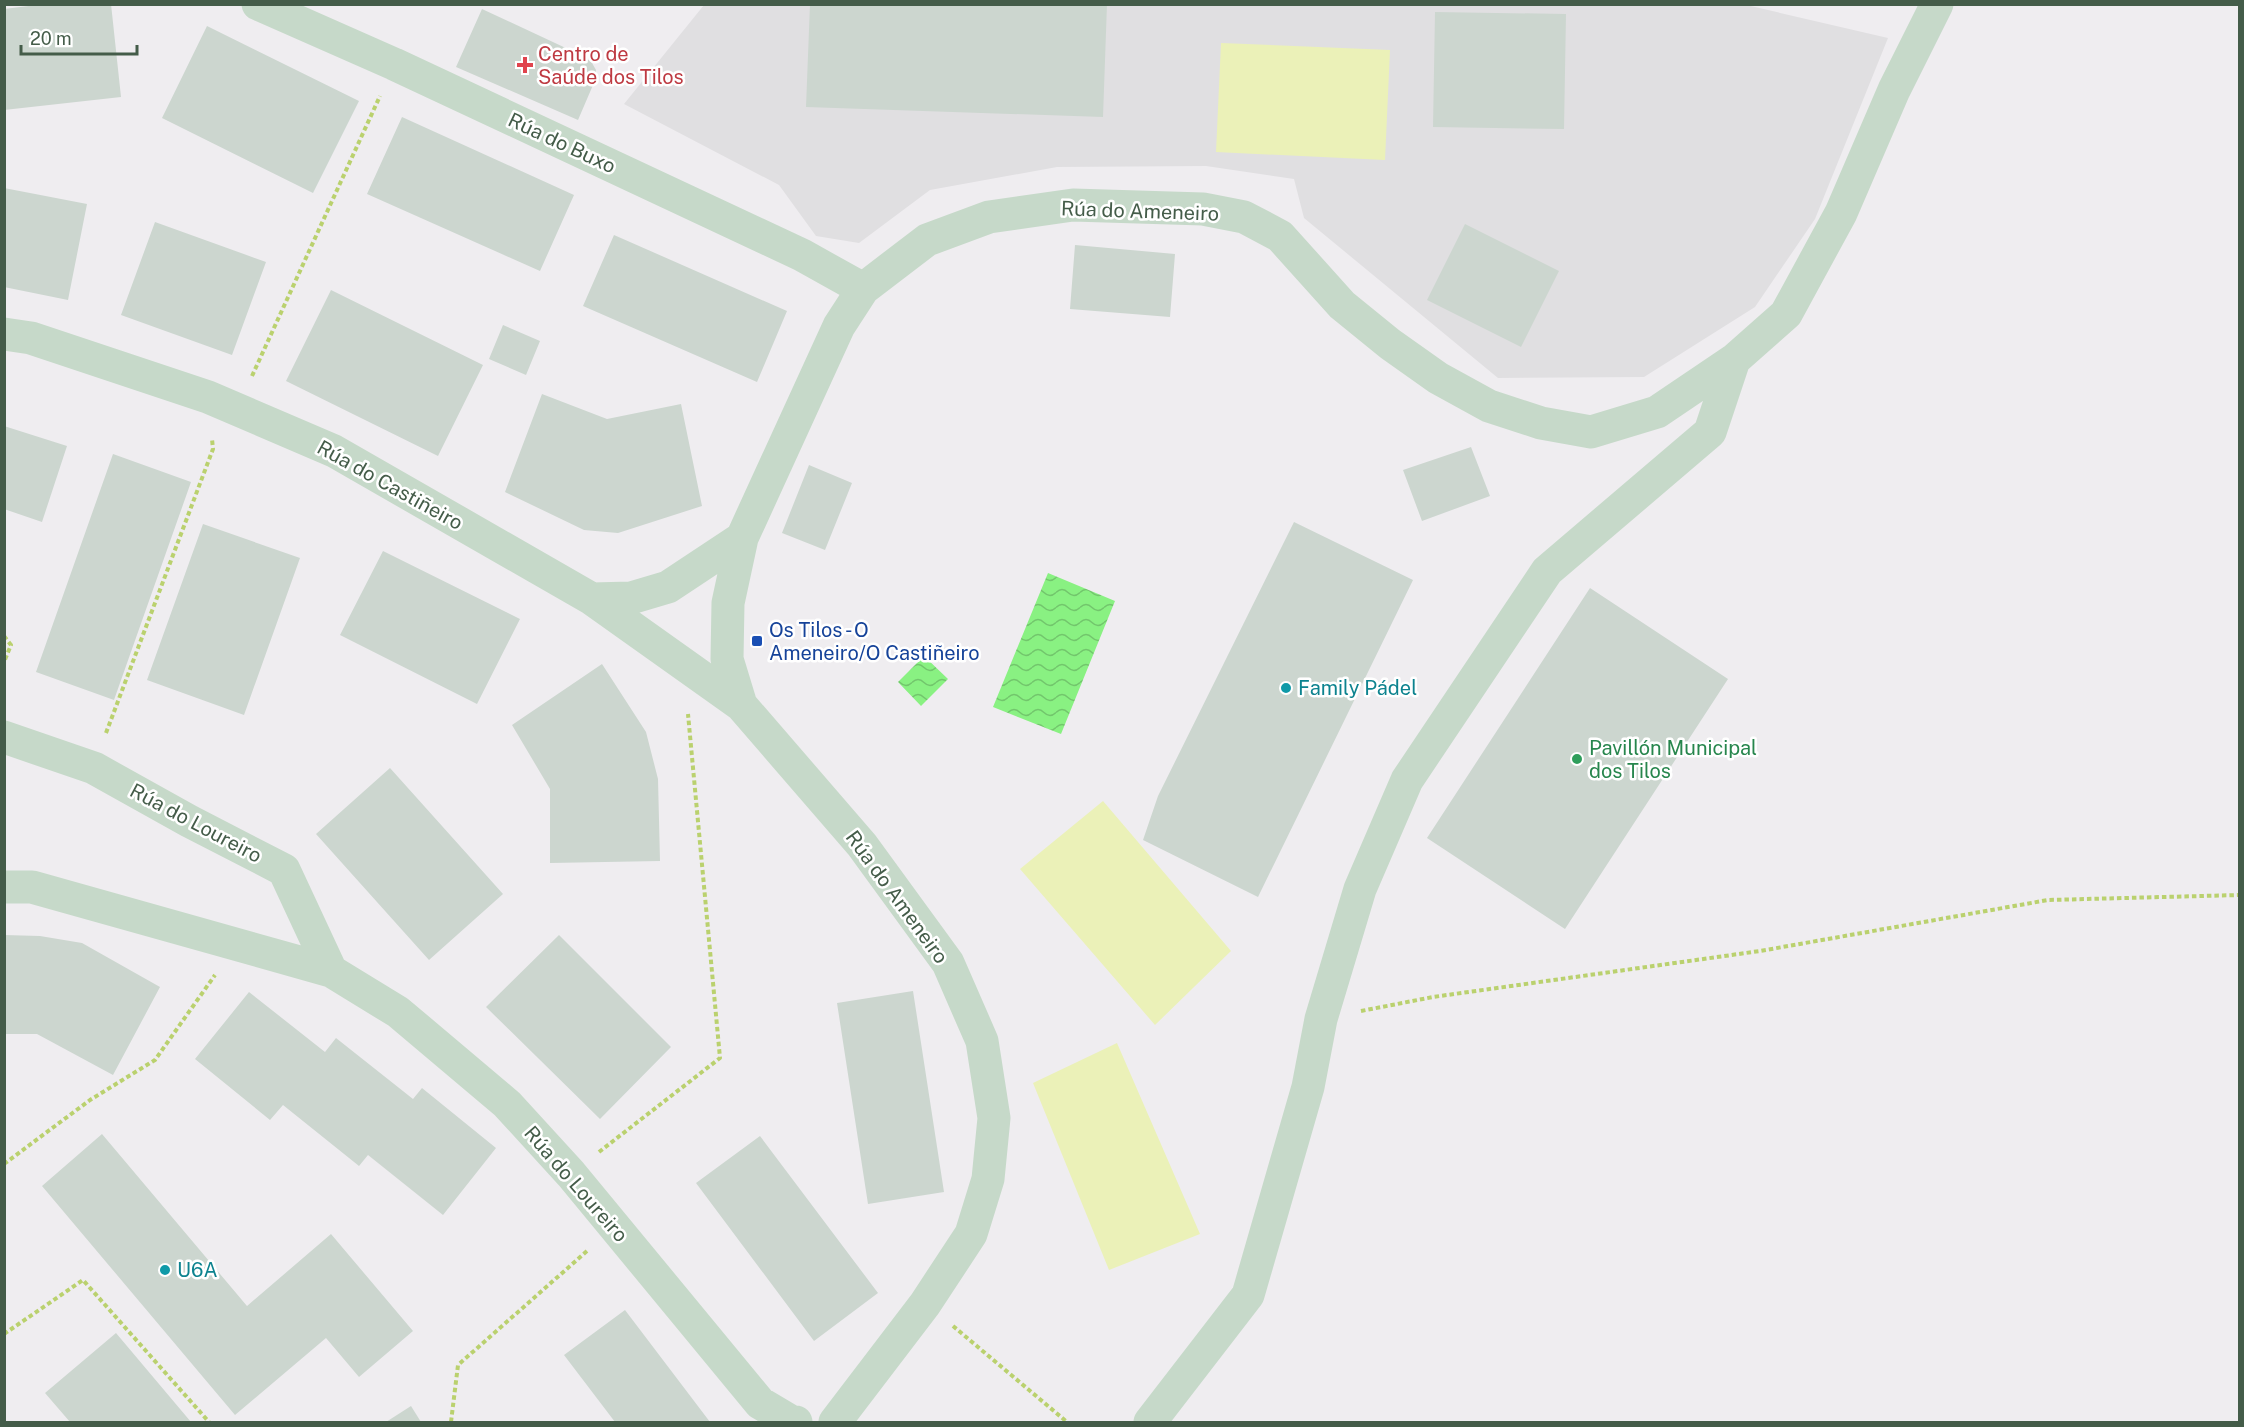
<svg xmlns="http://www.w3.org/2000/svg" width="2244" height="1427" font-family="'Public Sans',sans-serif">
	<defs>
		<pattern id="water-waves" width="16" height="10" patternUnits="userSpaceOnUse" patternTransform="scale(1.5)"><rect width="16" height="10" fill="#89f182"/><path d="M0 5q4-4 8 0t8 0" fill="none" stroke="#72c66c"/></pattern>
	</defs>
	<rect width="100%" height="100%" fill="#efedf0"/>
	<path fill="#e0dfe1" d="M1742 4 1888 38 1815 219 1755 307 1644 377 1498 378 1304 218 1294 179 1206 166 1057 167 930 190 859 243 816 236 779 185 624 104 704 5Z"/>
	<path fill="#ebf1b8" d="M1221 43 1390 50 1385 160 1216 152Z
		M1103 801 1231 951 1155 1025 1020 869Z
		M1117 1043 1200 1234 1109 1270 1033 1083Z"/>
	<path fill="url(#water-waves)" d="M1048 573 1115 601 1061 734 993 707Z
		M924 656 948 679 921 706 898 682Z"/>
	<path fill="#ccd6cf" d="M45 4H111L121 97 4 110V9Z
		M810 4H1107L1103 117 806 107Z
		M482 9 585 57 592 63 596 70V78L578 120 456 67Z
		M1435 12 1566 14 1564 129 1433 127Z
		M207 26 359 101 313 193 162 118Z
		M402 117 574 195 540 271 367 194Z
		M4 188 87 204 68 300 4 287Z
		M155 222 266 262 232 355 121 315Z
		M1465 224 1559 271 1521 347 1427 300Z
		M614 235 787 311 757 382 583 306Z
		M1075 245 1175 254 1170 317 1070 309Z
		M331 290 483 365 438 456 286 381Z
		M503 325 540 341 526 375 489 359Z
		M542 394 607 419 681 404 702 506 618 533 584 530 505 492Z
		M4 426 67 446 42 522 4 509Z
		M1471 447 1490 496 1422 521 1403 470Z
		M113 454 191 482 114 700 36 672Z
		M809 465 852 483 825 550 782 533Z
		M1294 522 1413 580 1258 897 1143 840 1158 796Z
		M203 524 300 558 244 715 147 680Z
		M383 551 520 619 477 704 340 635Z
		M1590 588 1728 679 1565 929 1427 838Z
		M602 664 646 732 658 779 660 861 550 863V789L512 725Z
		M390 768 503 894 429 960 316 834Z
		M4 935 40 936 82 943 160 987 113 1075 37 1034H4Z
		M559 935 671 1047 600 1119 486 1007Z
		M913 991 944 1192 868 1204 837 1003Z
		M249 992 325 1052 336 1038 413 1099 422 1088 496 1148 443 1215 368 1155 359 1166 283 1105 270 1120 195 1059Z
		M102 1134 247 1306 331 1234 413 1331 359 1377 326 1338 235 1415 42 1186Z
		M760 1136 878 1293 814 1341 696 1183Z
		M625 1310 710 1422H615L564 1355Z
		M116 1333 191 1422H70L45 1393Z
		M411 1406 421 1422H386Z"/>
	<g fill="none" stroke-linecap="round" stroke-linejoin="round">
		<path stroke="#bad16e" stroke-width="4" stroke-dasharray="4.5 3" stroke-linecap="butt" d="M252 376 380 96
			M4 636 11 645 4 662
			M106 733 213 449 212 439
			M1361 1011 1433 997 1760 951 2048 900 2240 895
			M599 1152 720 1058 688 714
			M4 1164 90 1100 155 1060 215 975
			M953 1326 1067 1422
			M4 1334 83 1280 209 1422
			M451 1422 458 1365 587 1251"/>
		<path stroke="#c6d9c9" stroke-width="33" d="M258 4 394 64 802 255 863 289
			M4 334 31 338 208 397 334 451 592 599 741 705
			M592 599 631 598 668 587 742 538
			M4 737 94 768 189 821 284 870 331 971
			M4 887H32L331 971 398 1012 507 1104 571 1174 760 1403 792 1422H796
			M835 1422 925 1304 971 1234 988 1179 994 1118 982 1041 948 963 862 845 741 705 727 659 728 603 742 538 839 326 863 289 927 240 989 217 1073 205 1203 209 1244 217 1280 236 1342 305 1390 344 1438 378 1489 406 1541 423 1591 432 1657 412 1734 360 1786 314 1841 213 1894 90 1937 4
			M1150 1422 1248 1295 1308 1087 1321 1019 1360 889 1407 780 1547 571 1710 432 1734 360"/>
	</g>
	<path fill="#e0444e" stroke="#fff" stroke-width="2" d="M522 56h6v6h6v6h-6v6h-6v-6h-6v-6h6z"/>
	<rect fill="#1a4fb4" stroke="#fff" stroke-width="2" x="751" y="635" width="12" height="12" rx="3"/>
	<g fill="#0f9aa8" stroke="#fff" stroke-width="2">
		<circle cx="1286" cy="688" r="6"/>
		<circle cx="165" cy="1270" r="6"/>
	</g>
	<circle fill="#2e9e5b" stroke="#fff" stroke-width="2" cx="1577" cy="759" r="6"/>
	<g text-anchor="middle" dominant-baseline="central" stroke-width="5" stroke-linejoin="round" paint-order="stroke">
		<g font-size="20" fill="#be3a42" stroke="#fff" text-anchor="start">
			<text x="538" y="54">Centro de<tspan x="538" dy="23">Saúde dos Tilos</tspan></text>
		</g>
		<g font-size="20" fill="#445c49" stroke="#fff">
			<text transform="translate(562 143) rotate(25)">Rúa do Buxo</text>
			<text transform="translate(1140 211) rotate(2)">Rúa do Ameneiro</text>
			<text transform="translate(390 485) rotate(29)">Rúa do Castiñeiro</text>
			<text transform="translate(196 823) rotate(28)">Rúa do Loureiro</text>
			<text transform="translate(897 897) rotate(54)">Rúa do Ameneiro</text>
			<text transform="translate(576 1184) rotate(49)">Rúa do Loureiro</text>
		</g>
		<g font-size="20" fill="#164399" stroke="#fff" text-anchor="start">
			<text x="769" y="630">Os Tilos - O<tspan x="769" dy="23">Ameneiro/O Castiñeiro</tspan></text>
		</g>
		<g font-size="20" fill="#0d838f" stroke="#fff" text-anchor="start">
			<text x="1298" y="688">Family Pádel</text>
			<text x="177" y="1270">U6A</text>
		</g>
		<g font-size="20" fill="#27864d" stroke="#fff" text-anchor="start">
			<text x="1589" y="748">Pavillón Municipal<tspan x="1589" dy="23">dos Tilos</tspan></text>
		</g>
	</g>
	<rect width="2244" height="1427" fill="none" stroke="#445c49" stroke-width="12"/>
	<path d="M21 45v9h116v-9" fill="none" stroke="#445c49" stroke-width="3"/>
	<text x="30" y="45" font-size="18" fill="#445c49" stroke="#ffffff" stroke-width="4.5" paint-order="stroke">20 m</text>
</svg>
